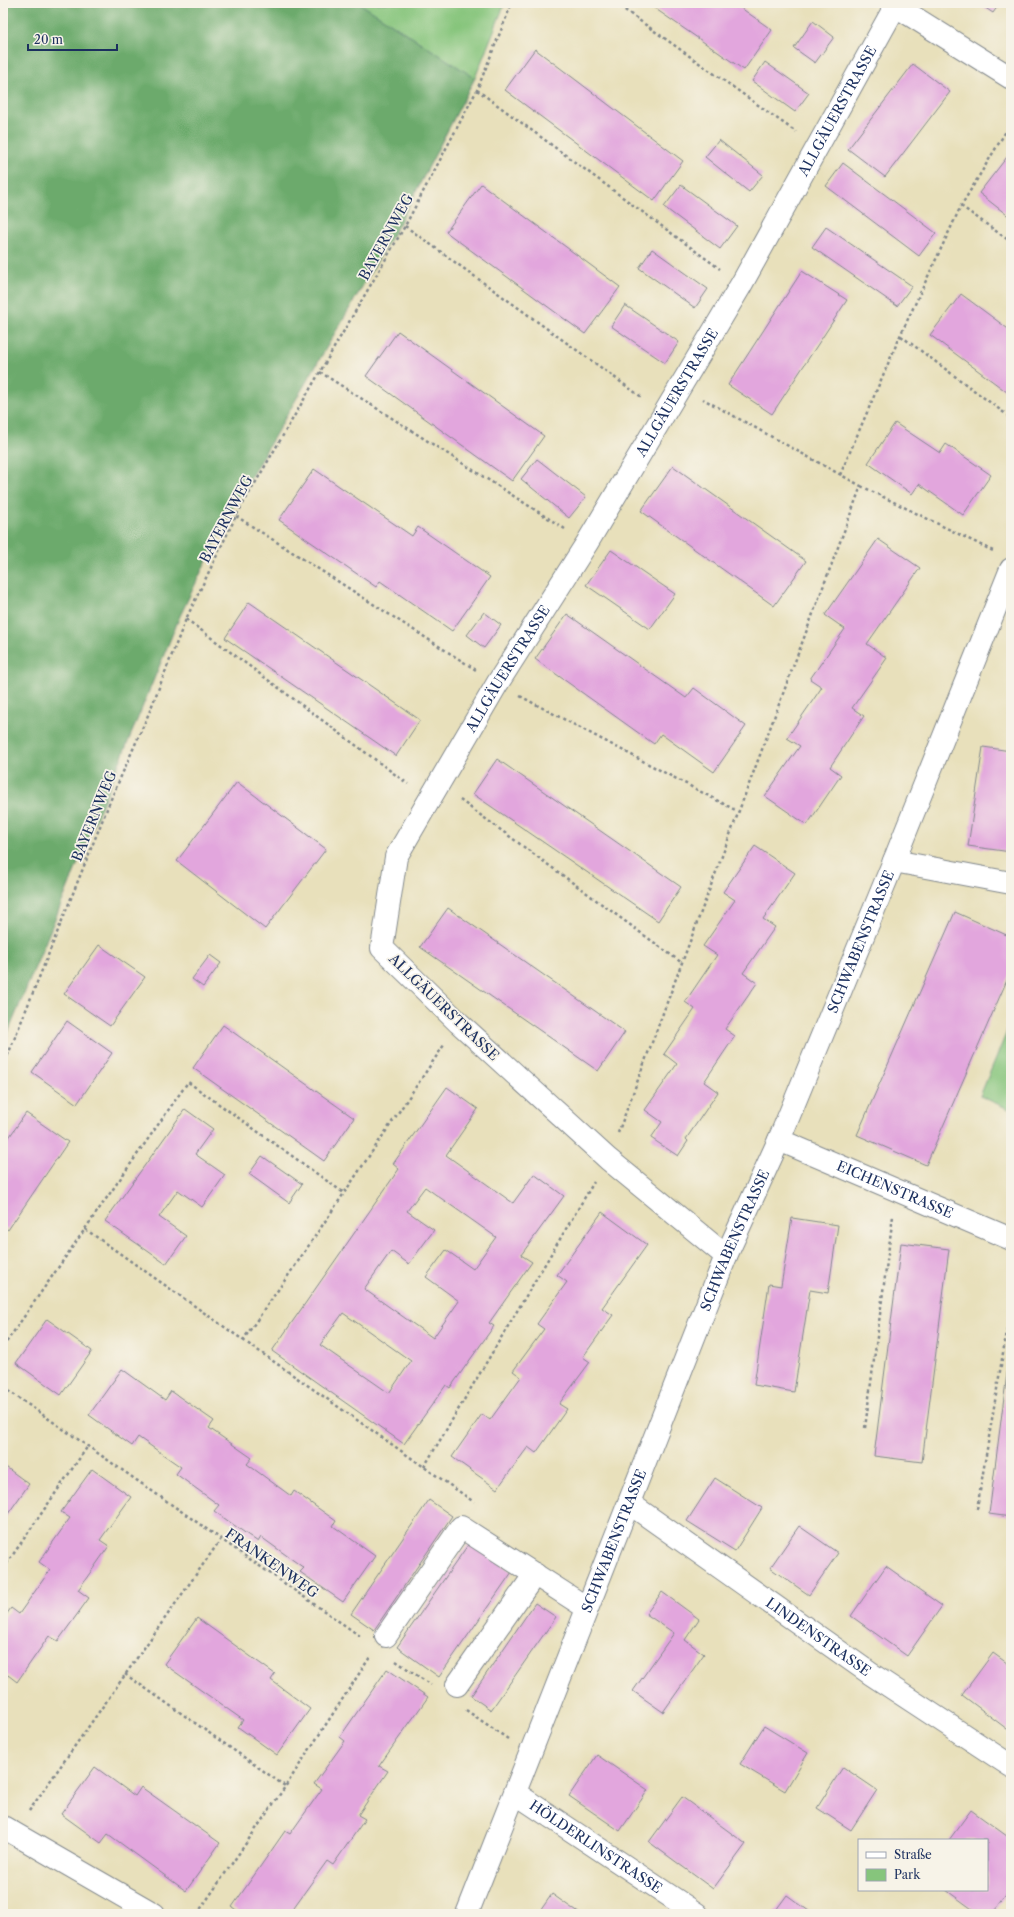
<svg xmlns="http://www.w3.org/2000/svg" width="1014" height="1917" font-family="'Libre Caslon Text',serif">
	<rect width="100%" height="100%" fill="#f7f3e8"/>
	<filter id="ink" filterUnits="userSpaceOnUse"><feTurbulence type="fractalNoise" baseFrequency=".025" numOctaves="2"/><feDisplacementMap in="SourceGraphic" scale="8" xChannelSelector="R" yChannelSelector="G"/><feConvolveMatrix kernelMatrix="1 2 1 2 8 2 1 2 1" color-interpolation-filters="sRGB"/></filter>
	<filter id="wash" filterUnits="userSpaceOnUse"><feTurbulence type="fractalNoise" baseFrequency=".012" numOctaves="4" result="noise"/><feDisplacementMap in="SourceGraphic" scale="16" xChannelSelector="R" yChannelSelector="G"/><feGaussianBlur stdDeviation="0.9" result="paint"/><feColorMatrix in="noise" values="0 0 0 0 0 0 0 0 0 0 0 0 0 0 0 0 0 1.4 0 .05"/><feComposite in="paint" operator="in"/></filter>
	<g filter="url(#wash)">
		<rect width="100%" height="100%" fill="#e8e0bb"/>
		<path fill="#86c57c" stroke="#507a6d" d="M359 3H505L475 78Z
			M1011 1022V1110L980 1096Z"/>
		<path fill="#6caa6c" stroke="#446c65" d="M3 3H359L475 78 399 224 230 512 180 616 3 1045Z"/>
		<g id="blocks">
			<path fill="#e2a6dd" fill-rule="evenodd" d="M647 3H734L772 30 744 70Z
				M978 3H1000L993 13Z
				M813 21 834 37 815 63 794 48Z
				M535 49 683 161 654 201 505 90Z
				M765 62 809 93 795 112 752 81Z
				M913 64 950 92 885 177 848 149Z
				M719 140 763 175 749 192 705 157Z
				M1007 157 1011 161V218L979 193Z
				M843 163 936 233 919 256 826 186Z
				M481 184 620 287 585 334 446 232Z
				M681 185 737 226 720 249 664 207Z
				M826 227 912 286 897 306 812 247Z
				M652 249 708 289 695 308 639 268Z
				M802 271 847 300 772 414 728 385Z
				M961 294 1011 331V395L930 335Z
				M625 305 679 342 665 363 611 326Z
				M398 331 544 436 512 481 366 376Z
				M895 423 940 453 946 444 991 475 963 515 919 484 912 494 868 463Z
				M537 459 586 497 569 518 521 479Z
				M673 466 806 561 774 606 641 511Z
				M314 469 412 536 418 527 490 577 452 631 380 581 376 587 279 520Z
				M878 539 920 568 867 644 887 658 852 708 864 716 830 767 841 775 807 825 765 796 800 746 787 738 822 687 810 679 845 629 825 615Z
				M611 550 675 594 650 629 586 585Z
				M249 602 420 720 396 756 225 638Z
				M484 612 501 625 484 648 467 635Z
				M567 614 686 698 694 688 746 726 714 772 661 734 654 744 535 659Z
				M983 747 1011 751V852L968 846Z
				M497 759 681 887 658 921 473 794Z
				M237 782 326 849 265 929 177 861Z
				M755 846 795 873 763 919 775 927 743 973 757 983 725 1029 735 1036 704 1082 718 1092 686 1139 688 1141 678 1156 651 1138 662 1122 645 1110 677 1064 664 1054 695 1009 685 1002 717 955 703 946 735 900 723 892Z
				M448 908 625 1032 598 1071 420 947Z
				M955 912 1011 937V971L926 1165 857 1135Z
				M99 945 145 977 110 1026 64 994Z
				M210 955 221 963 203 987 192 979Z
				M67 1021 112 1053 77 1104 32 1072Z
				M223 1025 354 1118 324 1161 193 1068Z
				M447 1087 478 1109 446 1155 513 1203 534 1174 564 1196 521 1255 532 1262 489 1323 494 1326 450 1388 446 1385 404 1444 272 1351 399 1169 393 1164ZM425 1187 496 1237 473 1269 446 1250 426 1277 459 1301 433 1338 364 1289 391 1251 409 1264 434 1230 407 1211ZM343 1313 411 1361 389 1393 320 1345Z
				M185 1109 213 1129 195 1154 225 1175 202 1207 178 1190 159 1217 186 1236 166 1264 105 1221Z
				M26 1113 68 1142 8 1230 3 1226V1146Z
				M262 1156 302 1184 289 1203 249 1174Z
				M602 1212 647 1245 602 1308 613 1315 583 1357 590 1362 559 1404 567 1409 536 1453 528 1447 497 1489 452 1457 482 1414 490 1420 521 1377 513 1371 544 1329 537 1324 567 1282 557 1275Z
				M792 1218 838 1225 828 1293 810 1290 794 1392 754 1385 769 1284 781 1286Z
				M901 1243 949 1249 922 1462 874 1456Z
				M47 1319 92 1351 61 1395 16 1363Z
				M1010 1350H1011V1517L989 1514Z
				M122 1369 165 1400 171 1391 214 1421 209 1428 252 1458 247 1464 291 1496 294 1491 336 1521 333 1526 375 1556 343 1602 300 1572 304 1568 261 1537 258 1542 214 1511 219 1505 176 1474 181 1467 138 1437 132 1446 89 1415Z
				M3 1465 29 1484 3 1521Z
				M92 1469 131 1497 100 1540 109 1546 78 1590 89 1598 58 1641 49 1636 17 1682 8 1675 3 1682V1619L11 1608 19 1614 50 1570 39 1562 70 1518 61 1512Z
				M715 1478 762 1508 735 1551 687 1521Z
				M429 1500 452 1516 374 1630 351 1614Z
				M799 1526 838 1553 809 1595 770 1568Z
				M470 1542 512 1572 439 1677 397 1647Z
				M886 1566 942 1606 907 1656 851 1616Z
				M662 1592 699 1619 685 1640 704 1654 663 1712 633 1691 674 1633 646 1614Z
				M535 1603 556 1617 491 1710 471 1696Z
				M197 1618 275 1674 271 1680 310 1709 277 1755 238 1727 243 1720 164 1664Z
				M993 1653 1011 1666V1732L962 1695Z
				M387 1669 428 1697 379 1766 388 1771 358 1815 365 1819 333 1865 327 1861 289 1914H242L232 1907 285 1831 290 1834 322 1789 314 1784 345 1741 340 1737Z
				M764 1726 808 1753 785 1791 740 1764Z
				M597 1755 648 1790 620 1831 569 1796Z
				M95 1767 135 1796 141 1787 220 1843 186 1891 108 1834 101 1843 61 1814Z
				M843 1767 877 1790 851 1830 817 1808Z
				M682 1797 746 1844 713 1889 649 1842Z
				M971 1810 1011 1839V1889L992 1914H979L946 1890H987V1840H949Z
				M552 1894 580 1914H538Z
				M787 1895 813 1914H773Z"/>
		</g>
	</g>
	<g filter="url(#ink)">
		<use href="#blocks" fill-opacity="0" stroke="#82888c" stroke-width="1"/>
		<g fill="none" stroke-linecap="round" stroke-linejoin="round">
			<g stroke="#82888c" stroke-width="24">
				<g id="minor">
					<path d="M891 3 1011 78"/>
					<path d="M894 861 1011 883"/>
					<path id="s1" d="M779 1140 1011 1239"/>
					<path id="s2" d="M726 1256 608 1159 459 1023 382 948 396 857 497 684 587 543 741 285 897 3"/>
					<path id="s3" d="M629 1503 871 1674 1011 1766"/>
					<path d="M386 1636 461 1527 587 1608"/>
					<path d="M457 1685 535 1574"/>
					<path id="s4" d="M515 1793 697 1914"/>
					<path d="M3 1827 154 1914"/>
					<path id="s5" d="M467 1914 726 1256 779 1140 894 861 1011 569"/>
				</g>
			</g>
			<path stroke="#82888c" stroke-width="2.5" stroke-dasharray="3 3" stroke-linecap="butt" d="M615 3 796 132
				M477 90 720 269
				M961 206 1011 242
				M405 226 643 398
				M901 336 1011 418
				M320 372 565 529
				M840 475 900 336 961 206 1011 123
				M861 486 993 551
				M236 516 476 670
				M186 619 408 784
				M520 696 739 812
				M460 800 682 963
				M3 1067 111 799 149 713 186 619 236 516 405 226 477 90 512 3
				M618 1133 861 486 703 399
				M85 1229 188 1082 344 1193
				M243 1340 474 1502
				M3 1347 85 1229 243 1340 299 1260 444 1045
				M3 1387 360 1636
				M865 1428 893 1216
				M424 1467 594 1182
				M977 1509 1011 1305
				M3 1569 88 1446
				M396 1661 431 1685
				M125 1674 285 1786
				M466 1710 508 1739
				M29 1811 221 1539
				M197 1914 285 1787 370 1657"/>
			<use href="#minor" stroke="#fff" stroke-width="22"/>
		</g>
	</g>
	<g text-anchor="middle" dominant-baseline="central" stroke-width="3.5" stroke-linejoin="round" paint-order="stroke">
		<g font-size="14" fill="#1b2f5e" stroke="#f7f3e8">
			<text stroke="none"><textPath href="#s2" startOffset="1421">ALLGÄUERSTRASSE</textPath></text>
			<text transform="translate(386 237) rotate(-61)">BAYERNWEG</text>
			<text stroke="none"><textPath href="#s2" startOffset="1097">ALLGÄUERSTRASSE</textPath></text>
			<text transform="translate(226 519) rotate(-62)">BAYERNWEG</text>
			<text stroke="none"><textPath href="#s2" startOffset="773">ALLGÄUERSTRASSE</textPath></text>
			<text transform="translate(94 816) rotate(-68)">BAYERNWEG</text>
			<text stroke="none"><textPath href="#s5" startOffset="1049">SCHWABENSTRASSE</textPath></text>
			<text transform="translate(444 1007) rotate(44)">ALLGÄUERSTRASSE</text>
			<text stroke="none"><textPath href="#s1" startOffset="126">EICHENSTRASSE</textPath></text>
			<text stroke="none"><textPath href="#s5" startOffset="725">SCHWABENSTRASSE</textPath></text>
			<text stroke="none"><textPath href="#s5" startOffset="401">SCHWABENSTRASSE</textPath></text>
			<text transform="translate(272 1563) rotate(35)">FRANKENWEG</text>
			<text stroke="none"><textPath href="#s3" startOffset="232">LINDENSTRASSE</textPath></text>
			<text stroke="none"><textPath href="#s4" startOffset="97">HÖLDERLINSTRASSE</textPath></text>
		</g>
	</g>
	<rect width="1014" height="1917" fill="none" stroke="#f7f3e8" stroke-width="16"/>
	<rect x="858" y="1839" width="130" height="52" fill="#f7f3e8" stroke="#9fa5b1"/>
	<rect x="866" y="1852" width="20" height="6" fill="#ffffff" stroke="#9fa5b1"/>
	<text x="894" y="1859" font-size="12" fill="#1b2f5e">Straße</text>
	<rect x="866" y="1869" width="20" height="12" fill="#86c57c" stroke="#9fa5b1"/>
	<text x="894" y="1879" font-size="12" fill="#1b2f5e">Park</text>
	<path d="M28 44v6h89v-6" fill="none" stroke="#1b2f5e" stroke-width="2"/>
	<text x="34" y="44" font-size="12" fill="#1b2f5e" stroke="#f7f3e8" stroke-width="3" paint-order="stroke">20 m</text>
</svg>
